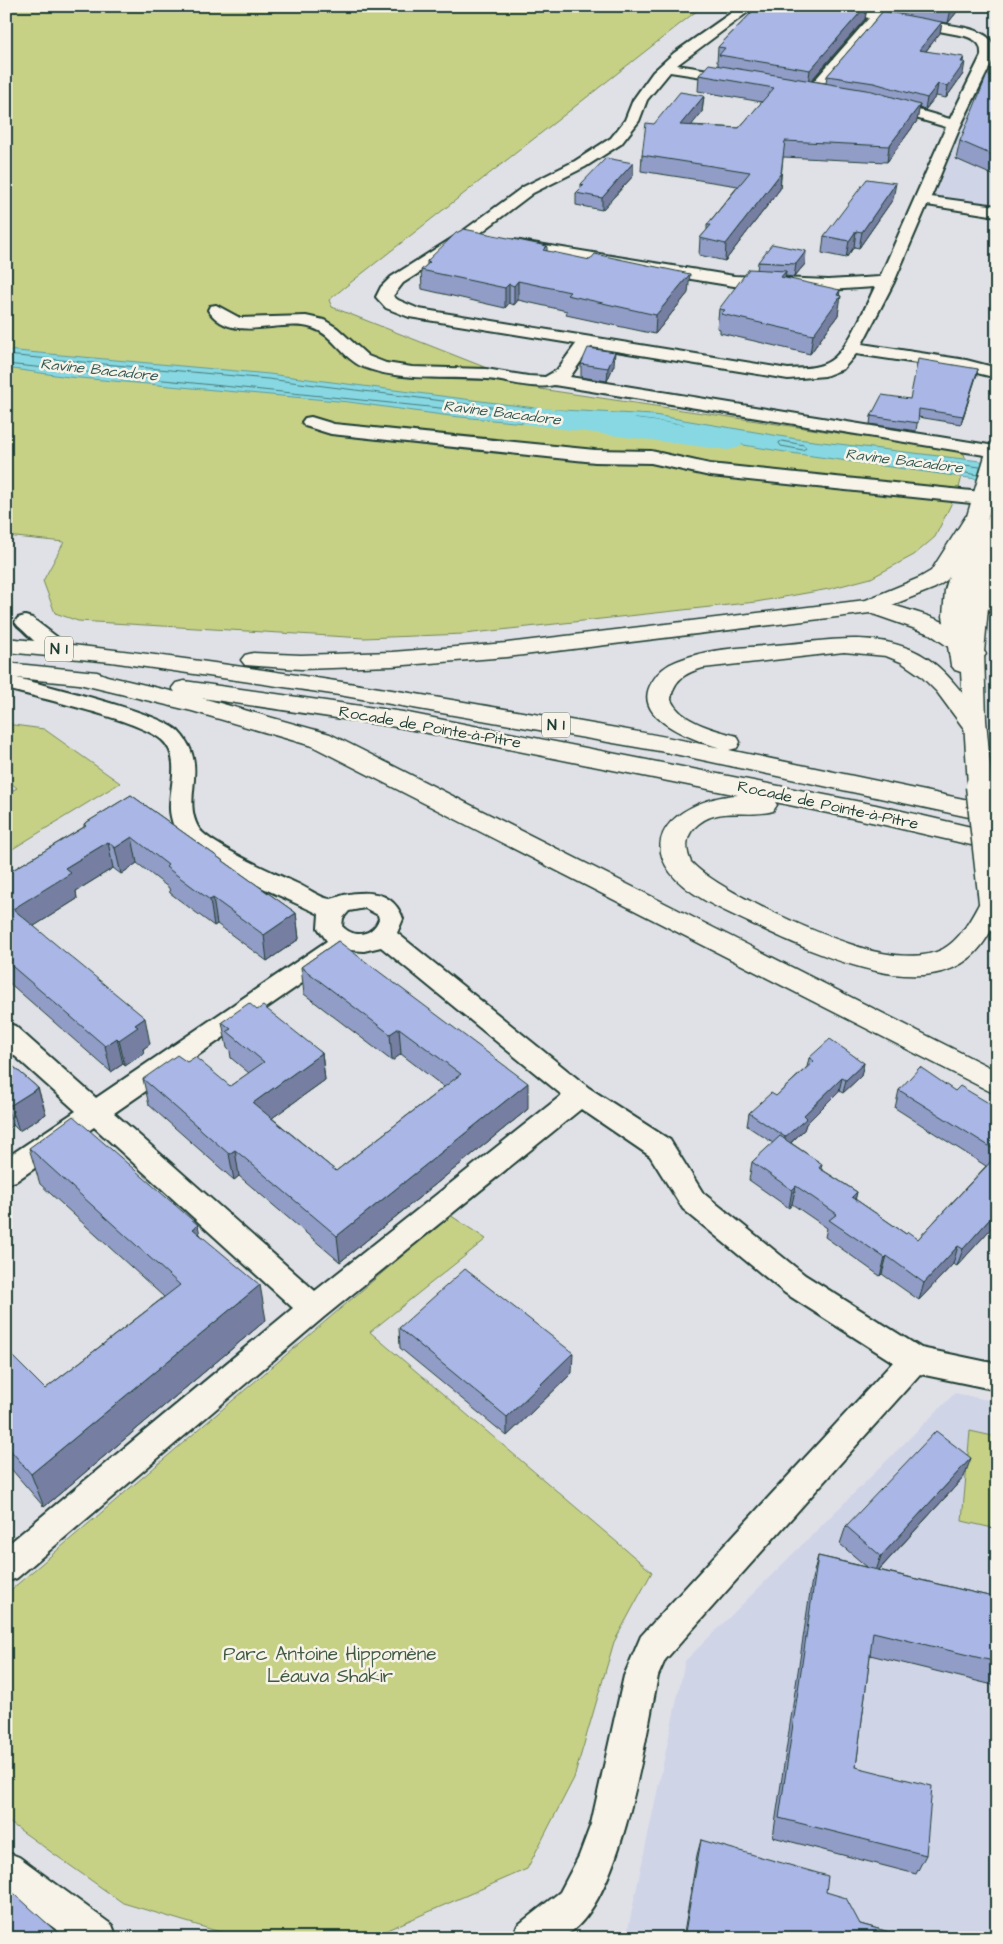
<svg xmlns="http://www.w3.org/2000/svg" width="1003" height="1944" font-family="'Architects Daughter',sans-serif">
	<rect width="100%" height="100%" fill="#e0e1e7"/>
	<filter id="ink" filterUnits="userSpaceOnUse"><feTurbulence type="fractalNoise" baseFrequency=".02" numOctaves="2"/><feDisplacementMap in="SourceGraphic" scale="10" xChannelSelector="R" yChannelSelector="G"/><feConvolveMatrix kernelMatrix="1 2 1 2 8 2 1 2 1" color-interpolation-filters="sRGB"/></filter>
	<g filter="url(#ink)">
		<path fill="#d0d4e7" d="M988 56 997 57V211L923 200Z
			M955 1393 997 1402V1938H626L685 1661Z"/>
		<path fill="#c6d185" stroke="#72875c" d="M6 6H703L345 287 329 300 332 307 540 389 953 450 964 454 966 460 959 488 935 537 914 555 871 578 829 589 756 602 464 634 364 638 78 621 55 613 43 581 64 542 6 536Z
			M6 724 44 729 120 783 6 853V794L17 788 6 779Z
			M450 1215 486 1239 370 1332 652 1572 614 1642 574 1778 527 1869 371 1937 240 1938 123 1903 6 1820V1594Z
			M970 1431 997 1437V1529L962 1521Z"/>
		<path fill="#87d8e2" stroke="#5d9a9c" d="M6 350 269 374 543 409 654 415 797 439 997 463V482L791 453 666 432 599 425 588 429 450 416 349 402 69 377 6 368Z"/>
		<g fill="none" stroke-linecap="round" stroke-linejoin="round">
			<path stroke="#497b7a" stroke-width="1" d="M6 355 268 379 538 413 540 416 538 418 6 364
				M545 414 593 417 595 419 587 424 544 419 542 416Z
				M636 419 684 425 686 428 683 430 636 424 634 421Z
				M782 441 804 445 806 448 803 450 781 446 779 443Z
				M978 475 907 463 905 460 908 458 980 467"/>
			<path fill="#87d8e2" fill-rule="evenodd" d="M536 407 728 430 740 433 745 440 740 447 728 450 524 424 519 417 524 410Z"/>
			<g stroke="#1f3d34" stroke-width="4">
				<path id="minor" d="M741 6H756L677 65 740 75 742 78 740 81 735 82 670 72 647 100 639 121 621 144 585 167 533 193 471 240 403 283 393 296 398 300 419 309 788 369C802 368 818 369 830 361 849 349 865 307 875 287L828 290 734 286 514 250 506 245 514 240 734 276 828 280 880 277 946 127 882 108 880 105 887 101 950 119 981 56C982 43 976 40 965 36L881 20 817 95H807L805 92 807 89 869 18 829 10 823 6C861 6 895 15 933 22 950 26 971 26 986 36 993 41 995 48 995 56L961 125 931 197 997 206V216L927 205 894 282 862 344 966 360 997 368V378L965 370 856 354 843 369 825 376 788 379 591 347 570 377 995 446 997 457 554 385C531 390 510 381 487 379 445 376 402 382 363 367 342 358 333 334 312 328 279 318 232 345 208 310L210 306 216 305 240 318 306 316 324 320 337 328 368 356 386 363 412 367 486 369 528 376 545 377 557 370 576 344 409 317 386 308 376 297 381 287 391 277 459 234 523 187 575 161 611 138 625 120 633 100 653 72 674 53Z
					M311 417 334 424 595 450 651 451 710 464 981 492 988 494 991 498 988 502 981 504 710 476 651 463 595 462 331 434 305 426 302 422 305 418Z
					M981 567 988 569 997 585V613L990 611 987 607 971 573 974 569Z
					M25 616 32 618 66 644 69 649 66 654C48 658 31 637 18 626L15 622 18 618Z
					M6 675C38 684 160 712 178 731 211 765 181 796 198 827 207 844 277 874 296 883 306 887 320 898 330 899 333 899 340 896 344 895 369 890 394 892 403 919L397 933 589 1088 670 1140 703 1193 805 1275 921 1348 997 1364V1390L920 1374 665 1660 658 1676C646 1735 621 1912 562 1937 553 1941 524 1938 513 1938L518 1925 560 1892 579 1856 591 1824 624 1676 641 1636 893 1362 785 1293 683 1209 650 1156 581 1109 324 1317 17 1578 6 1582V1546L293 1308 94 1127 16 1181 6 1184V1158L76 1111 6 1048V1023L15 1026 96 1098 327 941 318 928 319 914C292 901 189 857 177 834 174 828 170 816 170 809 169 787 182 758 162 740 139 720 40 698 6 689ZM365 908 378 915 379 919C373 936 354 939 342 926L343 918 349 911ZM381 947 562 1095 315 1291 114 1113 350 950 364 951Z
					M6 1852 19 1857 112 1925 117 1938H68L6 1893Z"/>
			</g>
			<g stroke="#1f3d34" stroke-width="3">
				<path id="secondary" d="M997 443V486L987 520 989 516 997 515V555L990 585 984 652 986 720 992 786 989 792 980 794 971 792 968 786 961 672 955 670 951 665 943 616 945 590 987 449 990 445Z"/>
			</g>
			<g stroke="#1f3d34" stroke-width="3">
				<path id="trunk" d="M974 515 982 516 985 521 947 580 935 588 892 605C923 614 966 625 986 654L982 659 974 661 966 659 930 634 870 613 507 657 392 666 301 669 245 665 241 660 245 655 253 653 301 655 392 652 507 643 866 600 919 578 931 571 966 516Z
					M6 638C160 653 312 676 464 702 550 717 636 730 721 748 697 741 629 719 652 682 658 672 666 665 677 661 708 648 742 648 775 645 820 642 866 631 910 649 942 662 962 693 983 720L986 725 983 730 974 733 965 730 937 692 920 675 901 662 886 656 844 652 703 668C685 673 673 680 671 700 681 722 715 730 737 736L740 742 737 748 729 750 997 806V823L665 752 339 695 111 662 6 652Z
					M6 663 97 672 107 676 175 692 172 688 176 683 184 681 403 712 876 805 997 833V851L876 823 775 802 777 805 773 811C746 819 717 804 694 828 685 838 686 851 691 862 718 891 813 932 853 945 877 954 918 962 943 949 963 938 973 914 984 895L997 894C997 918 996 926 981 946 932 1010 815 953 759 927 732 914 687 896 670 872 636 825 701 796 738 795L403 728 202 698 330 734 997 1071V1095L312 746 192 711 79 684 6 677Z"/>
			</g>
			<use href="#minor" fill="#f7f3e8" fill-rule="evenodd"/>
			<use href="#secondary" fill="#f7f3e8" fill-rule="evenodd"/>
			<use href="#trunk" fill="#f7f3e8" fill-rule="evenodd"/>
			<g stroke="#1f3d34" stroke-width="31" stroke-linecap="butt">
				<path id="secondary-bridge" d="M980 786 993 902"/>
			</g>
			<use href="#secondary-bridge" stroke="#f7f3e8" stroke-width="28"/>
		</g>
		<path fill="#919dc6" stroke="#1f3d34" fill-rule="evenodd" d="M758 6H960V8L948 23 942 22 940 33 926 51 963 62V74L946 98 936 96 925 110 919 108 917 121 887 162 783 157 780 189 725 261 699 255 700 238 707 230V225L738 186 641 171 642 155 654 124 704 96 702 112 691 125 739 128 762 102 698 91 699 75 718 66V62H717L718 47ZM867 8 883 11 827 76 826 83 811 81 865 19Z
			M997 76V177L956 159 960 141Z
			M633 163V176L602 210 576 205V193L581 188V184Z
			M893 199 859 248 854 247 846 258 822 253 824 236Z
			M547 246V251L688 293 655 334 566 315 567 311 518 300 514 305 509 303 505 308 422 289 421 270 427 265V261Z
			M758 262 805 264 794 277 785 276V278L840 295 838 315 810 354 720 333V329L717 328 719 309 757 270Z
			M581 364 614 365 607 381 581 377Z
			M978 369 976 377 961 424 918 417 916 431 870 424 871 416Z
			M131 795 296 913 299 939 267 961 217 924 214 926 170 893 169 888 137 863 121 874 113 868 76 891 77 899 34 926 150 1044 143 1049 144 1053 125 1066 123 1064 111 1072 6 980V874L84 827V824Z
			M338 941 528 1109 340 1262 239 1176 234 1180 149 1105 143 1079 187 1062 230 1086 249 1073 231 1058 230 1051 227 1048 222 1022 257 1010 322 1053 325 1080 272 1118 336 1171 444 1087 401 1054 392 1061 304 994 301 967Z
			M809 1058 864 1063 861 1076 843 1093 839 1091 806 1124 804 1130 791 1143 822 1164 821 1169 857 1192 855 1199 906 1234 918 1239 986 1166 895 1108 899 1090 955 1091 997 1108V1222L957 1266 953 1264 919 1300 882 1274 880 1276 825 1237 827 1228 792 1204 789 1208 749 1180 752 1162 773 1143 747 1126 749 1113 776 1096 807 1067Z
			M6 1060 38 1088 46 1114 19 1131 13 1125 6 1130Z
			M29 1148 200 1234 266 1320 44 1507 6 1463V1350L45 1389 164 1297 40 1184Z
			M399 1328 572 1373 507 1436 400 1348Z
			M964 1477 879 1570 997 1598V1686L870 1655 856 1767 926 1855 916 1874 773 1837 812 1579 818 1556 867 1567 840 1544 846 1526Z
			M701 1840 826 1892 860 1924 911 1938H683L697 1855Z"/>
		<path fill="#767fa1" stroke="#1f3d34" d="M866 6H867L865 19 808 84 810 70Z
			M953 6H960V8L948 23 951 9Z
			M942 22 940 33 917 62 919 50Z
			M964 57 962 66 965 62 963 74 946 98 948 86 961 62Z
			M938 84 936 96 925 110 927 98Z
			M704 96 702 112 679 141 680 125Z
			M920 105 917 121 887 162 889 146Z
			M633 163V176L602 210V198Z
			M781 173 780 189 725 261 726 244Z
			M896 183 893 199 859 248 862 232Z
			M856 231 854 247 846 258 849 241Z
			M806 251 805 264 794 277 796 264Z
			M786 271 784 290 781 277Z
			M690 274 688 293 655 334 656 315Z
			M518 281V300L514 305V286Z
			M509 284V303L505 308V288Z
			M840 290 839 298 841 296 838 315 810 354 813 335Z
			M615 352 614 365 607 381 608 368Z
			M978 369 976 377 961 424 963 416Z
			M132 837 137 863 121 874 115 848Z
			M108 842 113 868 76 891 77 899 20 935 13 909 65 868Z
			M213 898 217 924 214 926 210 900Z
			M296 913 299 939 267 961 264 935Z
			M145 1018 150 1044 143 1049 144 1053 125 1066 119 1040 135 1025Z
			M399 1028 401 1054 392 1061 390 1034Z
			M117 1038 123 1064 111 1072 105 1046Z
			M322 1053 325 1080 257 1129 253 1103Z
			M864 1063 861 1076 843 1093 846 1080Z
			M842 1078 839 1091 806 1124 804 1130 783 1150 785 1137 804 1115Z
			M528 1083V1109L340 1262 337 1236Z
			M38 1088 46 1114 19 1131 11 1105Z
			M6 1104 13 1125 6 1130Z
			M235 1150 239 1176 234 1180 229 1154Z
			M796 1186 792 1204 789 1208 792 1190Z
			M857 1192 853 1210 852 1197Z
			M997 1211V1222L957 1266 963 1249Z
			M198 1225 205 1260 193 1229Z
			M958 1246 953 1264 919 1300 924 1283Z
			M887 1256 882 1274 880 1276 885 1258Z
			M260 1285 266 1320 44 1507 31 1474Z
			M573 1353 572 1373 507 1436V1417Z
			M971 1458 964 1477 875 1574 881 1556Z"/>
		<path fill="#a9b6e6" stroke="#1f3d34" d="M758 6H866L810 70 719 55 725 48 718 47Z
			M936 6H953L951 9Z
			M883 11 942 22 919 50 964 57 961 62H965L948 86 938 84 927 98 874 83 827 76Z
			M709 64 872 91 920 105 889 146 785 141 781 173 726 244 700 238 711 225H707L750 172 642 155 646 123 654 124 680 92 704 96 680 125 739 128 774 88 699 75Z
			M987 75 997 76V157L960 141Z
			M606 158 633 163 602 198 576 193 584 185 581 184Z
			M867 179 896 183 862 232 856 231 849 241 824 236Z
			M464 229 547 246 543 250 590 260 595 254 690 274 656 315 567 295 570 292 518 281 514 286 509 284 505 288 421 270 430 262 427 261 456 233Z
			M772 244 806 251 796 264 758 262Z
			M749 269 786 271 781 277 840 290 837 295 841 296 813 335 721 314 725 310 719 309Z
			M588 348 615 352 608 368 581 364Z
			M918 359 978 369 963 416 919 409 918 423 871 416 882 395 910 399Z
			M131 795 296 913 264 935 213 898 210 900 166 867 168 865 132 837 115 848 108 842 65 868 71 873 13 909 145 1018 135 1025 138 1027 119 1040 117 1038 105 1046 6 961V874L86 826 84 824Z
			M338 941 528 1083 337 1236 235 1150 229 1154 143 1079 177 1055 187 1062 195 1057 230 1086 264 1062 227 1031 231 1029 222 1022 249 1003 257 1010 263 1006 322 1053 253 1103 336 1171 461 1074 399 1028 390 1034 301 967Z
			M830 1039 864 1063 846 1080 842 1078 804 1115 807 1118 785 1137 749 1113 771 1093 776 1096 814 1061 809 1058Z
			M6 1060 38 1088 11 1105 6 1100Z
			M920 1067 955 1091 960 1086 997 1108V1151L899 1090Z
			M73 1116 198 1225 193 1229 260 1285 31 1474 6 1445V1350L45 1389 180 1285 29 1148Z
			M780 1136 822 1164 819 1168 857 1192 852 1197 906 1234 908 1232 918 1239 997 1155V1211L963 1249 958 1246 924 1283 887 1256 885 1258 829 1220 837 1214 796 1186 792 1190 752 1162Z
			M465 1269 573 1353 507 1417 399 1328Z
			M936 1431 971 1458 881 1556 846 1526Z
			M818 1556 997 1598V1662L873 1632 856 1767 932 1786 926 1855 779 1818Z
			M701 1840 828 1876 826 1892 846 1898 860 1924 911 1938H684Z
			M6 1888 16 1895 63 1938H6Z"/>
	</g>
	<g text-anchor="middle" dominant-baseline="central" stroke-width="5" stroke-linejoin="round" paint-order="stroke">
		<g font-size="15" font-style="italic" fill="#345c57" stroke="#f7f3e8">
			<text transform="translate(99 370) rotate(6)">Ravine Bacadore</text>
			<text transform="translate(502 413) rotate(7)">Ravine Bacadore</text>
			<text transform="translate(904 461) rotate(7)">Ravine Bacadore</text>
		</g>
		<g fill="#f7f3e8" stroke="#60746a" stroke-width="1">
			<rect x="45" y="636.5" width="28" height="25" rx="4"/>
			<rect x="542" y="712.5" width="28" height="25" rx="4"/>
		</g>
		<g font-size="15" font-weight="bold" fill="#1f3d34">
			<text x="59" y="649">N 1</text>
			<text x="556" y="725">N 1</text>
		</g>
		<g font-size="16" fill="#1f3d34" stroke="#f7f3e8">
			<text transform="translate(430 727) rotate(10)">Rocade de Pointe-à-Pitre</text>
			<text transform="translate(828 805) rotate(12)">Rocade de Pointe-à-Pitre</text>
		</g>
		<g font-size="19" fill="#405b44" stroke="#f7f3e8">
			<text x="330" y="1654">Parc Antoine Hippomène<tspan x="330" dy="22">Léauva Shakir</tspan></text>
		</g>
	</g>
	<rect width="1003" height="1944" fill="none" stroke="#f7f3e8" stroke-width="25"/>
	<rect x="12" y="12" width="978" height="1919" fill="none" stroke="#1f3d34" stroke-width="2" filter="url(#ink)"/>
</svg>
